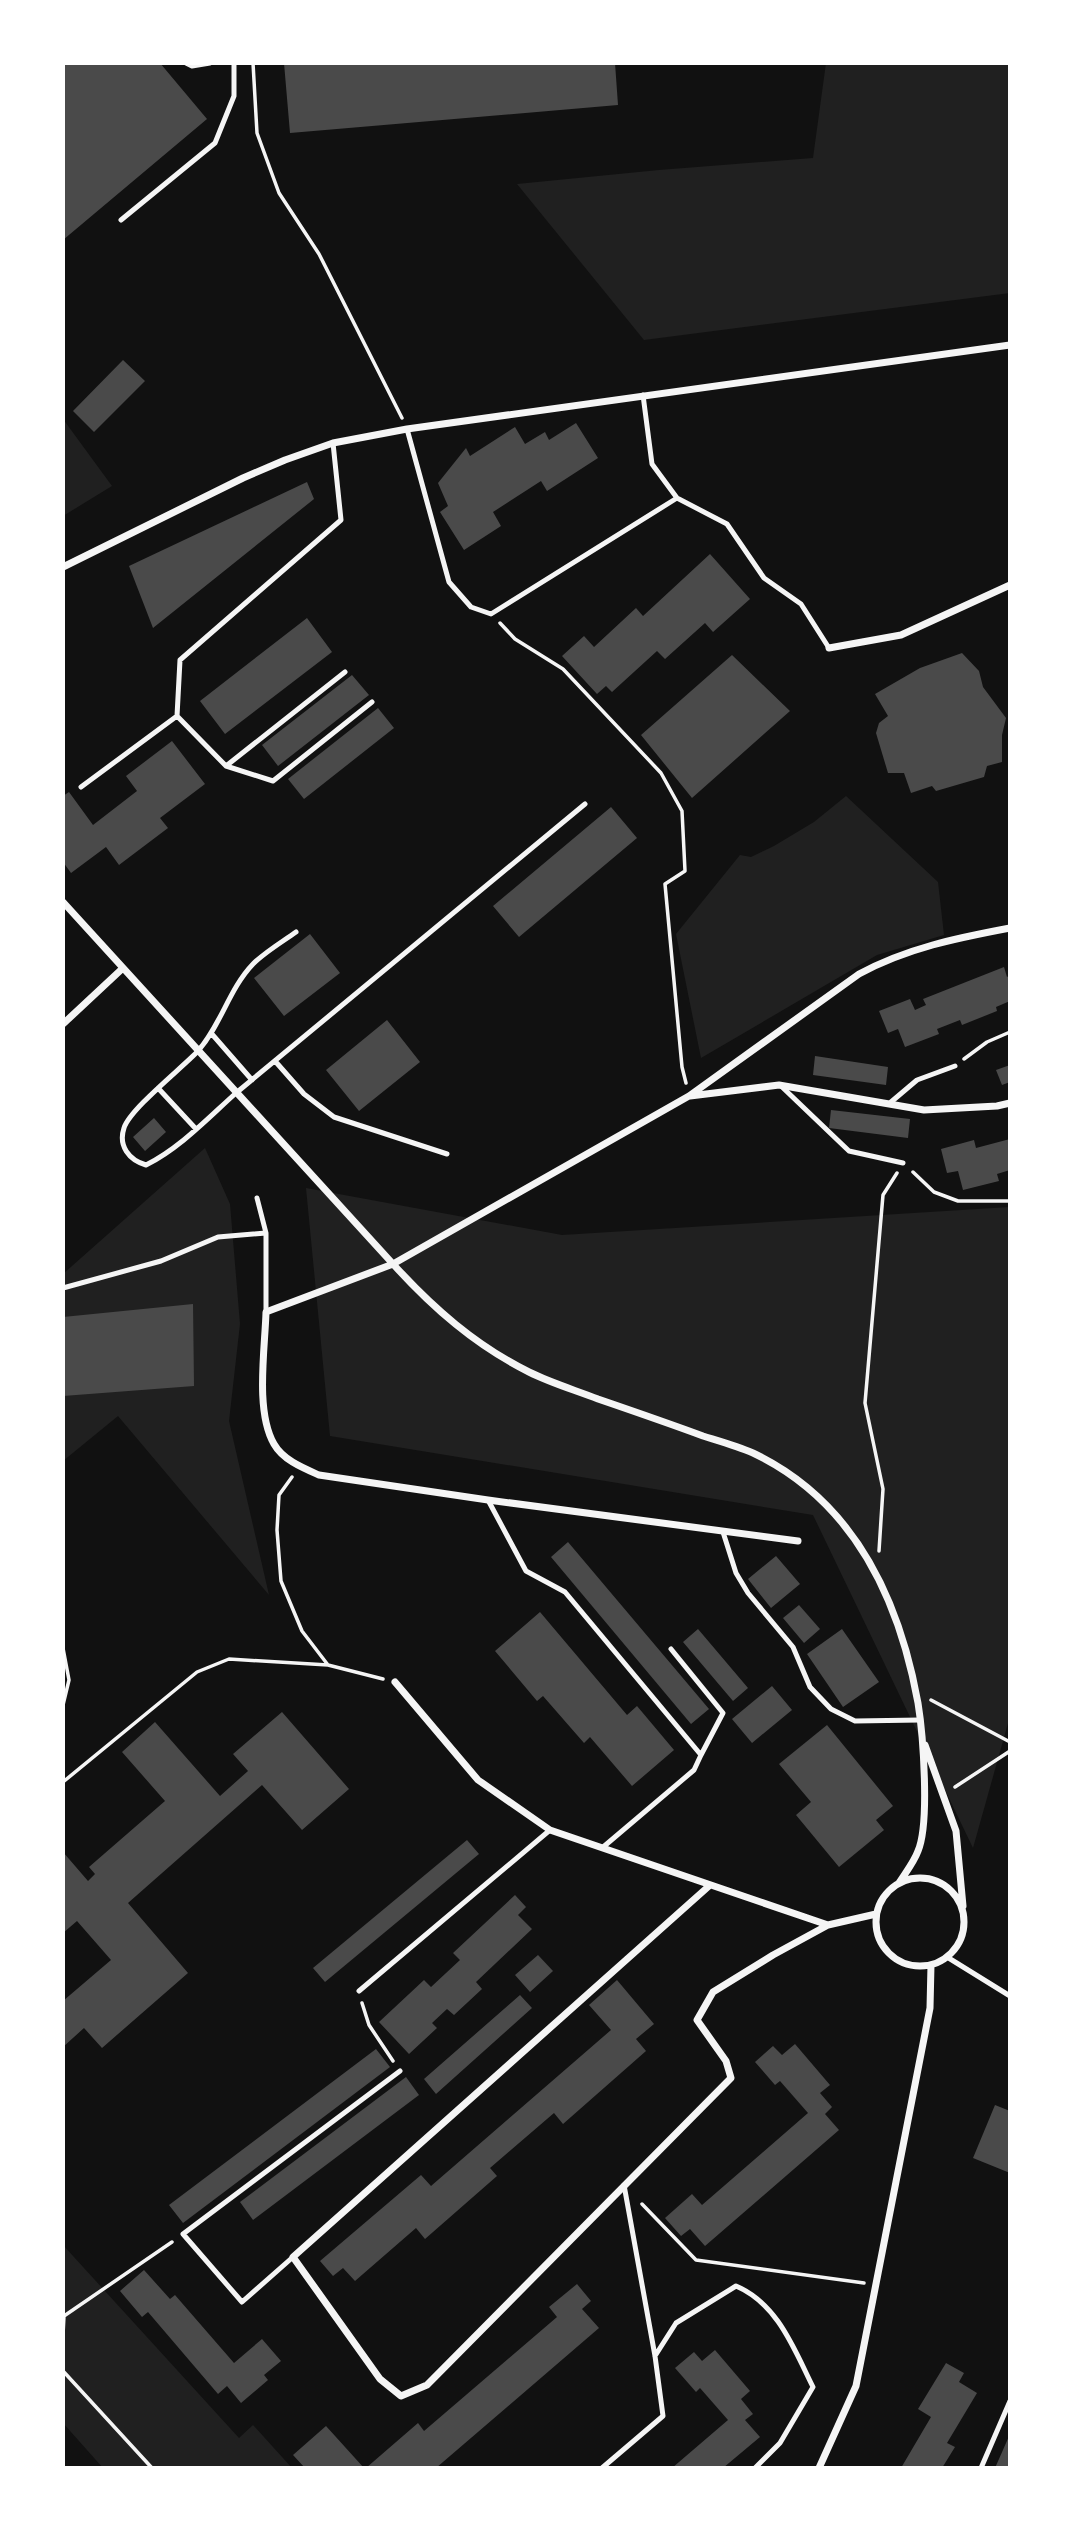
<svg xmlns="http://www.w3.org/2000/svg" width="1073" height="2531" font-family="Barlow,sans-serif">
	<rect width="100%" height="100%" fill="#111"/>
	<path fill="#202020" d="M826 63H1010V293L644 340 517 184 659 170 813 158Z
		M63 419 112 486 63 516Z
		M846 796 938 882 944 935 877 955 701 1058 676 934 740 855 751 857 774 846 814 822Z
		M205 1148 230 1204 240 1324 229 1421 269 1595 118 1416 63 1461V1274Z
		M306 1188 562 1235 1010 1207V1716L973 1848 813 1515 330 1436Z
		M63 2245 239 2438 253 2425 292 2468H103L63 2423Z"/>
	<path fill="#4a4a4a" d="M63 63H160L207 119 63 240Z
		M284 63H615L618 105 290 133Z
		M123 360 145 381 94 432 73 411Z
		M576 423 598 458 547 491 541 481 493 512 501 526 464 550 440 512 448 506 438 483 466 448 470 456 515 427 525 444 545 432 549 440Z
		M307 482 314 499 153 628 129 566Z
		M710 554 750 599 713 632 705 623 665 659 657 651 612 692 606 686 597 694 562 656 584 636 594 647 636 608 643 616Z
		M307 618 332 652 225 734 200 701Z
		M962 653 979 671 983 687 1006 718 1002 735V762L987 766 984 777 936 791 932 786 911 793 904 773H888L876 733 879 723 888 716 875 694 920 668Z
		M732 655 790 711 692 798 641 735Z
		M352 675 369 695 278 766 262 745Z
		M378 708 394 728 304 799 288 779Z
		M172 741 205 784 160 818 168 828 119 865 106 847 71 873 63 862V796L69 792 93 825 137 791 126 776Z
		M611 807 637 838 519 937 493 906Z
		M310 934 340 973 284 1016 254 978Z
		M1004 967 1007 977 1010 975V1001L996 1007 997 1011 962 1025 960 1020 937 1029 939 1034 905 1047 898 1029 888 1033 879 1011 910 999 915 1010 926 1005 923 999Z
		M387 1020 420 1062 359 1111 326 1070Z
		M815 1056 888 1067 886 1085 813 1075Z
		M1010 1065V1082L1002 1085 996 1070Z
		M831 1110 910 1119 908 1138 829 1128Z
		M154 1118 166 1132 145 1151 133 1137Z
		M1010 1139V1170L997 1174 999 1181 963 1190 958 1171 947 1173 941 1149 974 1140 976 1148Z
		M193 1304 194 1386 63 1396V1317Z
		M568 1542 709 1709 691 1724 551 1557Z
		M776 1556 800 1584 771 1608 748 1579Z
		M799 1605 820 1629 804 1643 783 1618Z
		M540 1612 627 1715 637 1706 674 1750 632 1786 590 1737 584 1743 543 1696 537 1701 495 1651Z
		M698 1629 748 1688 733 1701 683 1642Z
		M842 1629 879 1682 843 1707 807 1654Z
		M772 1686 792 1710 752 1743 732 1719Z
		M282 1712 349 1789 302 1830 262 1785 128 1903 188 1973 102 2048 84 2028 63 2047V2001L111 1960 77 1921 63 1933V1852L88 1881 95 1874 89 1867 165 1801 122 1752 155 1722 220 1796 248 1771 233 1754Z
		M827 1725 893 1806 876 1820 884 1830 839 1867 796 1815 811 1802 779 1764Z
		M467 1840 479 1854 325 1982 313 1968Z
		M515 1895 526 1907 518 1915 532 1929 476 1982 482 1989 454 2015 447 2009 432 2023 437 2028 409 2054 379 2022 424 1980 431 1987 460 1960 453 1953Z
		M538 1955 553 1971 530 1992 515 1975Z
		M617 1980 654 2024 636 2039 646 2051 563 2124 554 2113 490 2168 497 2176 425 2239 416 2228 355 2281 343 2268 333 2276 320 2261 421 2175 431 2186 611 2030 589 2005Z
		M520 1995 532 2008 436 2094 424 2079Z
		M795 2044 830 2085 820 2093 832 2107 825 2114 839 2130 705 2246 690 2229 681 2236 665 2218 692 2194 702 2205 808 2113 780 2081 775 2085 755 2062 773 2046 782 2055Z
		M376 2049 390 2067 183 2223 169 2205Z
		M406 2077 419 2095 253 2220 240 2202Z
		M995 2105 1010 2111V2173L973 2158Z
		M144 2270 170 2299 175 2295 234 2363 262 2339 281 2361 264 2375 268 2380 241 2403 227 2386 218 2394 148 2312 142 2317 120 2291Z
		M577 2284 591 2301 582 2309 599 2328 436 2468H366L418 2423 424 2431 557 2317 549 2307Z
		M715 2350 750 2391 741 2399 753 2414 745 2420 760 2437 723 2468H672L728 2420 700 2388 696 2392 675 2368 694 2352 702 2361Z
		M946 2363 964 2373 959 2382 977 2393 947 2443 955 2447 942 2468H901L931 2417 918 2409Z
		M326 2426 364 2468H305L293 2455Z
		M1010 2434V2468H995Z"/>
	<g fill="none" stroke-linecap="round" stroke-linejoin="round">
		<path stroke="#f5f5f5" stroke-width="3.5" d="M253 63 257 133 279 193 319 254 402 418
			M500 623 515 639 563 669 661 773 682 811 685 871 665 884 682 1067 686 1083
			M964 1059 987 1042 1010 1032
			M913 1172 934 1192 958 1201H1010
			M292 1477 279 1495 277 1530 281 1581 302 1631 328 1665 383 1679
			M879 1551 883 1489 865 1403 883 1195 897 1173
			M63 1648 69 1680 63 1705
			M931 1700 1010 1742
			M63 1782 197 1672 229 1659 328 1665
			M955 1787 1010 1751
			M362 2003 369 2025 393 2061
			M642 2204 696 2260 864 2283
			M64 2316 172 2242
			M63 2335 64 2316
			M63 2371 152 2468"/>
		<path stroke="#f5f5f5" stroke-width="5" d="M186 63 192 66 210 63
			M121 220 215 143 234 96V63
			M643 395 652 464 677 498 727 524 764 578 801 604 829 648
			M407 429 449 582 471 607 491 614 677 498
			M333 443 341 520 180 660 177 716 226 766 273 781 372 702
			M226 766 345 672
			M81 787 177 716
			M296 932C282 942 265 952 253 964 229 989 221 1025 198 1051 182 1068 130 1109 124 1128 118 1146 129 1160 146 1165 180 1148 208 1118 236 1093L585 804
			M211 1033 252 1080
			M275 1061 304 1094 334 1117 447 1154
			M780 1085 849 1151 903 1163
			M158 1088 196 1129
			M891 1102 917 1080 955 1066
			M257 1198 266 1233V1312
			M63 1288 161 1261 218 1237 266 1233
			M488 1500 526 1571 565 1592 701 1755 694 1770 602 1848
			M723 1532 736 1573 748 1593 793 1647 810 1687 831 1709 855 1721 920 1720
			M671 1649 723 1713 701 1755
			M947 1957 1010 1996
			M359 1991 550 1830
			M293 2257 242 2302 183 2234 400 2071
			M655 2356 676 2323 736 2286C778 2304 794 2349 813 2387L780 2443 755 2468
			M602 2468 663 2416 655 2356 624 2185
			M981 2468 1010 2401"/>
		<path stroke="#f5f5f5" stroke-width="7" d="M63 567 243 478 285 460 333 443 407 429 1010 345
			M829 648 901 635 1010 585
			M63 902 393 1264C433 1308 475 1345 529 1372 551 1383 575 1390 598 1399 633 1411 668 1423 703 1436 719 1441 737 1446 753 1453 854 1501 899 1598 918 1703 923 1734 930 1823 918 1851 914 1862 906 1872 899 1883
			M63 1024 123 968
			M690 1096 779 1085 924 1110 997 1106 1010 1103
			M798 1541 488 1500 319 1475C303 1468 283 1460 274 1444 255 1411 265 1349 266 1312L393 1264 689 1096 859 974C907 948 957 938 1010 928
			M395 1682 478 1780 550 1830 828 1925 876 1914
			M925 1745 956 1831 963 1906
			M876 1922a44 44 0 1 1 88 0a44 44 0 1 1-88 0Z
			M709 1886 293 2257 380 2379 401 2396 427 2385 731 2078 726 2061 697 2020 713 1992 773 1955 828 1925
			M819 2468 856 2386 930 2008 931 1965"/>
	</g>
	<rect width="1073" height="2531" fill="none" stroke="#ffffff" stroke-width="130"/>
</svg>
